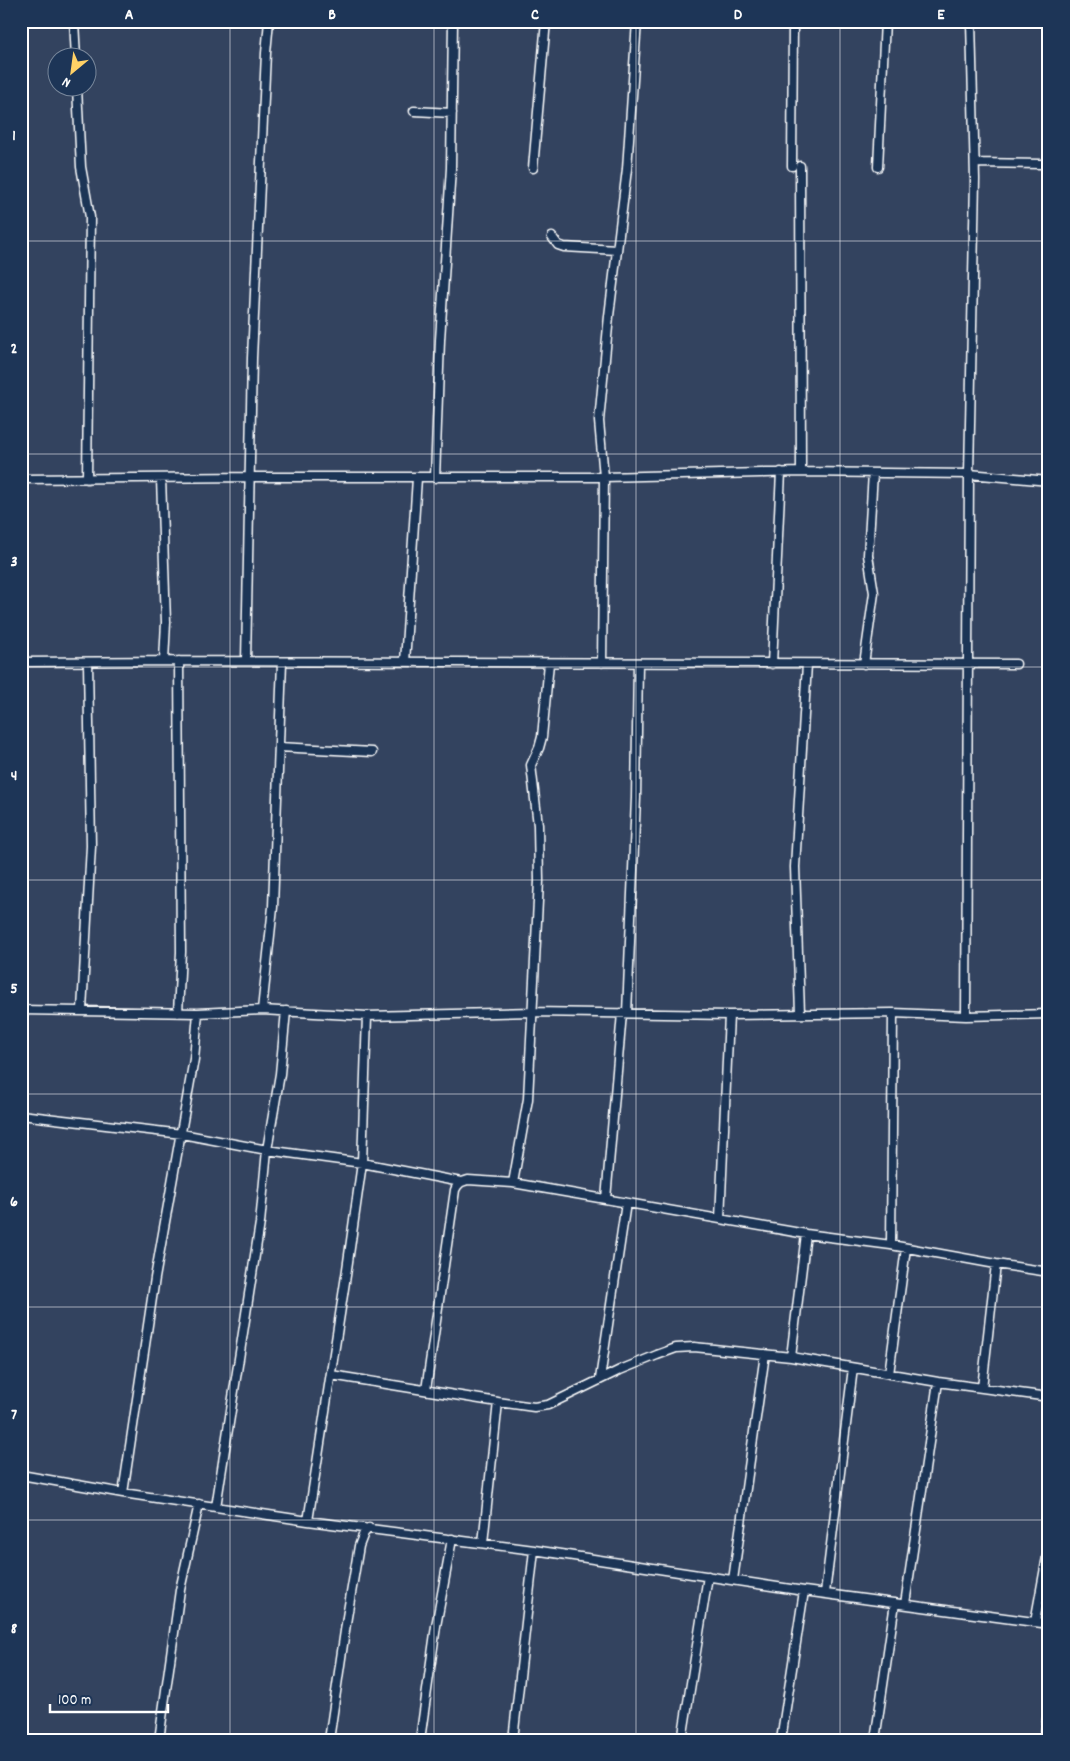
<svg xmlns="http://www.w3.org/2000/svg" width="1070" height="1761" font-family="Dekko,sans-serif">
	<rect width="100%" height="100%" fill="#33435f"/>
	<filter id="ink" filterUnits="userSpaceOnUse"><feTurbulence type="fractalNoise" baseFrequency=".02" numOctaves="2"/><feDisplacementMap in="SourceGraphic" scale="10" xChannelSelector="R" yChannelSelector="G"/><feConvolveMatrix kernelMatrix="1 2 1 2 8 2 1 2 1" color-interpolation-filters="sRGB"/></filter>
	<g filter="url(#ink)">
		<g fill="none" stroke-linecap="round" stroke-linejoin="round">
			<g stroke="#fff" stroke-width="11">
				<path id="minor" d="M74 21 76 58
					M971 21 975 179 969 474 1049 481
					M77 88 81 167 90 217 87 479
					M414 111 452 113
					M975 163 1041 164
					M792 166 793 21
					M800 166 801 472
					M878 167 885 21
					M533 168 546 21
					M552 237 558 245 564 247 617 250
					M161 478 166 622 164 661
					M435 478 440 340 451 168 453 21
					M21 479 250 477H604L801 472 969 474 966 1016
					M246 661 252 358 266 53 269 21
					M21 662 179 661 1016 664
					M405 662 417 478
					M602 663 604 477 599 421 609 316 627 169 637 21
					M772 664 781 472
					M864 664 874 593 868 555 873 473
					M279 747 372 752
					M21 1010 198 1013 262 1010 367 1016 533 1012 729 1015 893 1013 966 1016 1049 1014
					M82 1010 91 846 88 662
					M262 1010 273 907 282 662
					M178 1013 181 952 179 661
					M627 1013 636 798 638 663
					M800 1013 795 867 807 664
					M21 1115 182 1134 267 1150 362 1163 461 1182
					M513 1183 528 1099 539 881 538 825 531 765 539 748 542 737 549 663
					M606 1199 622 1013
					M720 1219 729 1015
					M891 1245 893 1013
					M791 1357 806 1234
					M889 1374 906 1248
					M331 1375 498 1402 534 1407 548 1405 620 1370 657 1355 676 1348 694 1347 791 1357 938 1382 1049 1397
					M600 1379 626 1203
					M982 1388 996 1264
					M426 1390 455 1190C458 1183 461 1182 468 1180L513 1183 806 1234 891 1245 996 1264 1049 1272
					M21 1475 123 1493 308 1521 534 1550 804 1591 1049 1624
					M123 1493 155 1278 194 1059 198 1013
					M216 1507 260 1223 267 1150 280 1074 286 1011
					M308 1521 347 1269 362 1163 367 1016
					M483 1543 498 1402
					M733 1580 765 1354
					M825 1593 853 1368
					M905 1604 938 1382
					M1035 1622 1049 1546
					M159 1740 180 1590 199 1504
					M329 1740 347 1617 359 1546 364 1533 369 1528
					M420 1740 436 1626 452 1539
					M513 1740 534 1550
					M682 1740 708 1576
					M781 1740 804 1591
					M875 1740 895 1603
					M1044 1740 1049 1707"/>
			</g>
			<use href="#minor" stroke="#1d3557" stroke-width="8"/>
		</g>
	</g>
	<path fill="none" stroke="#fff" stroke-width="1" stroke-opacity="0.55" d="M230 21V1740M434 21V1740M636 21V1740M840 21V1740M21 241H1049M21 454H1049M21 667H1049M21 880H1049M21 1094H1049M21 1307H1049M21 1520H1049"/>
	<rect width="1070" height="1761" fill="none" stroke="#1d3557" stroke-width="55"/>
	<g transform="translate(72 72) rotate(209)"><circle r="24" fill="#1d3557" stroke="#77869a"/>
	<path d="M0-4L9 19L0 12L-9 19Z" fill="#ffd166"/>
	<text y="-8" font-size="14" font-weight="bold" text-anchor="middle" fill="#ffffff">N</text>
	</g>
	<path d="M50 1704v8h118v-8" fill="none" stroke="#ffffff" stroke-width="2.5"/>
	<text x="58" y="1704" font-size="15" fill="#ffffff" stroke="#1d3557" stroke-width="4" paint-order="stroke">100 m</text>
	<rect x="28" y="28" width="1014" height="1706" fill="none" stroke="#fff" stroke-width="2"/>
	<g font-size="16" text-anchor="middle" font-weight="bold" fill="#fff">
		<text x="129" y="19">A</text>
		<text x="332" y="19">B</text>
		<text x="535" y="19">C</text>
		<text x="738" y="19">D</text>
		<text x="941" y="19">E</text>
		<text x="14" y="140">1</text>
		<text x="14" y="353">2</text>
		<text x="14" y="566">3</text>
		<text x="14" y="780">4</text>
		<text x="14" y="993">5</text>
		<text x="14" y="1206">6</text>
		<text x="14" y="1419">7</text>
		<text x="14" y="1633">8</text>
	</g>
</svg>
